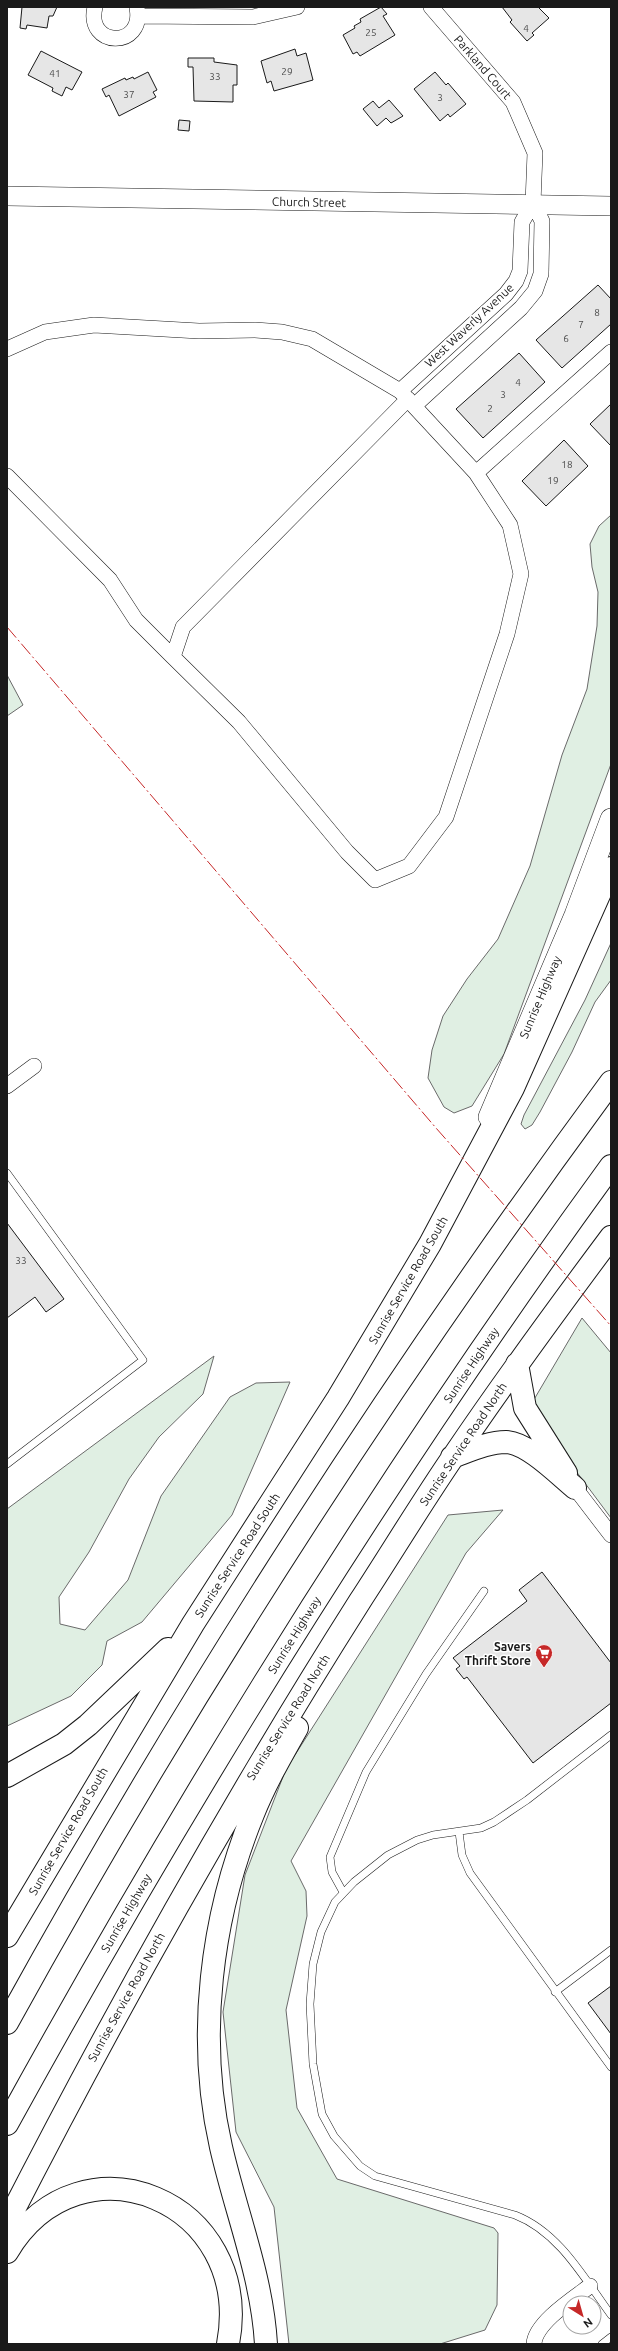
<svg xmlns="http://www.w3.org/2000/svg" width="618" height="2351" font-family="Ubuntu,sans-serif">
	<rect width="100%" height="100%" fill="#fff"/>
	<path fill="#e0efe3" stroke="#6a6a6a" d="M611 515V764L504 1054 472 1106 454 1113 444 1107 428 1078 432 1050 443 1016 467 979 498 939 530 866 562 755 587 689 597 626 598 592 592 567 590 544 599 526Z
		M7 675 23 705 7 716Z
		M611 943V980L595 1002 572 1052 540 1112 532 1125 525 1129 521 1124 524 1115 585 1000Z
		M582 1318 611 1353V1518L529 1408Z
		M214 1356 203 1394 159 1437 129 1479 89 1552 59 1597 60 1624 85 1630 128 1580 161 1496 230 1397 256 1383 290 1382 232 1515 142 1622 107 1641 102 1665 71 1696 7 1726V1509Z
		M503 1510 466 1553 291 1861 306 1891 307 1916 286 2010 297 2108 337 2179 494 2228 498 2233 497 2305 485 2330 440 2344H289L274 2207 236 2132 223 2012 245 1875 286 1769 448 1515Z"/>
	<path fill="#e6e6e6" stroke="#1a1a1a" d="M22 7H57L53 16H49L47 28 27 25 26 29 20 28Z
		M381 7 387 14 383 16 395 35 360 56 357 52 353 54 343 35 355 28 354 26 361 22 360 19Z
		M502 7H538L549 18 532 33 534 35 527 41 510 22 512 20Z
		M295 49 297 56 306 53 313 80 274 91 271 81 267 83 261 61Z
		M41 51 82 72 72 90 66 87 62 96 52 91 53 88 28 75Z
		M188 58H214V62L237 65V85H233V102L194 101 193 67H188Z
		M148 72 157 90 153 92 156 97 119 116 109 95 106 97 102 89 125 78 126 80 133 77 134 79Z
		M435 72 446 85 448 83 466 104 450 117 448 114 440 121 414 89Z
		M389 100 403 116 391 123 386 118 377 126 363 109 373 101 379 108Z
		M179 120 190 121 189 131 178 130Z
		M598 285 611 299V324L562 368 536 340Z
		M519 353 545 382 483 438 456 409Z
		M611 404V446L590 424Z
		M564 440 588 466 546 506 522 481Z
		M7 1223 64 1299 46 1312 35 1297 7 1318Z
		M542 1572 611 1663V1703L533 1763 467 1677 464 1679 456 1669 460 1666 453 1658 527 1601 519 1590Z
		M611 1986V2034L588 2003Z"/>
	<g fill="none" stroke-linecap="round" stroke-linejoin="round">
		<g stroke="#1a1a1a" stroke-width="8">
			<path id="service" d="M7 1173 143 1360 7 1464
				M611 1735 527 1800 494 1822 481 1828 433 1835 417 1840 388 1855 354 1882 335 1902 321 1932 313 1964 310 2004 313 2064 322 2114 334 2136 360 2166 375 2176 515 2215C559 2232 584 2278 611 2315
				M459 1832 462 1855 470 1873 611 2067
				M343 1892 332 1872 330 1857 366 1772 426 1674 484 1591
				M555 1992 611 1950
				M602 2344 611 2337"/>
		</g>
		<g stroke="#1a1a1a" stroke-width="16">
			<path id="minor" d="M95 7C85 48 145 49 137 8
				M139 16 253 17 297 7
				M7 349 45 332 94 325 199 331 255 330 282 332 312 339 400 391 476 473 611 352
				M400 391 506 294 516 281 520 271 522 222 533 203 535 153 513 102 431 7
				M408 399 183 627 173 657 239 722 347 852 375 880 409 866 446 817 507 634 521 574 510 525 476 473
				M414 406 521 308 535 291 541 274 542 221 533 203
				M7 476 110 580 136 620 173 657
				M7 1086 34 1066
				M575 1488 611 1535
				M534 2344C535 2323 574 2298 590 2286"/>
		</g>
		<g stroke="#1a1a1a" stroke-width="20">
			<path id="tertiary" d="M7 196 611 206"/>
		</g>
		<g stroke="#1a1a1a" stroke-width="22">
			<path id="secondary" d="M489 1117 575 915 611 819"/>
		</g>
		<g stroke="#1a1a1a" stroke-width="24">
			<path id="trunk" d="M517 1364 525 1408 566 1473
				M452 1457C469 1451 488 1442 506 1442 528 1443 558 1474 575 1488
				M7 1776 64 1744 88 1725 168 1649
				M7 1936 193 1624 338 1398 430 1244 513 1088 611 868
				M7 2223C116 2010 232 1803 360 1601 392 1552 422 1502 455 1454 505 1380 558 1308 611 1237
				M7 2252C81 2128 255 2202 228 2344
				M266 2344C262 2276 236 2213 221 2147 196 2037 211 1917 253 1814 265 1784 281 1756 297 1728"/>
		</g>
		<g stroke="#1a1a1a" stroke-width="24">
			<path id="motorway" d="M7 2023C187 1696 390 1382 611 1082
				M7 2124C189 1793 388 1472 611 1166"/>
		</g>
		<use href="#service" stroke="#fff" stroke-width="7"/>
		<use href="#minor" stroke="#fff" stroke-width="15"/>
		<use href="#tertiary" stroke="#fff" stroke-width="19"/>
		<use href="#secondary" stroke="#fff" stroke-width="21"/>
		<use href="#trunk" stroke="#fff" stroke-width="22"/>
		<use href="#motorway" stroke="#fff" stroke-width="22"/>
		<path stroke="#c62828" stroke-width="1" stroke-dasharray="14 3 2 3" stroke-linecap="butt" d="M7 627 436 1128 611 1326"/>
	</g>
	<defs>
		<g id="supermarket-pin" transform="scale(0.9)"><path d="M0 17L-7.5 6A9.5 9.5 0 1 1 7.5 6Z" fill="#c62828" stroke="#fff"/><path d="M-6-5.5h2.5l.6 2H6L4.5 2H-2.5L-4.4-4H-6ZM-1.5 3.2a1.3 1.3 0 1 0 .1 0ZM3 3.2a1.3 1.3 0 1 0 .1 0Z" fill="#fff"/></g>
	</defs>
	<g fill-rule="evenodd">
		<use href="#supermarket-pin" x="544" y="1653"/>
	</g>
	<g text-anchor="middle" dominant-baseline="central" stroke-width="3" stroke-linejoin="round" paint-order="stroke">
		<g font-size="10" fill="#4d4d4d">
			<text x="526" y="28">4</text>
			<text x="371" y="32">25</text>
			<text x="287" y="71">29</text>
			<text x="55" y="73">41</text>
			<text x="215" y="76">33</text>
			<text x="129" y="94">37</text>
			<text x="440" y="97">3</text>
			<text x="597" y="312">8</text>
			<text x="581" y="324">7</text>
			<text x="566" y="338">6</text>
			<text x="518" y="382">4</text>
			<text x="503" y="394">3</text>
			<text x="490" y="408">2</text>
			<text x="567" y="464">18</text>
			<text x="553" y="480">19</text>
			<text x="21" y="1260">33</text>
		</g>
		<g font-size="12" fill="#1a1a1a" stroke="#fff">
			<text transform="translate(483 67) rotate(49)">Parkland Court</text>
			<text transform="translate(309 202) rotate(1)">Church Street</text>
			<text transform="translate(469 325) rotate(-43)">West Waverly Avenue</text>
			<text transform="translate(540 997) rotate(-67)">Sunrise Highway</text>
			<text transform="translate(408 1280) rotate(-60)">Sunrise Service Road South</text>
			<text transform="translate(471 1365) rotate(-56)">Sunrise Highway</text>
			<text transform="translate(463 1444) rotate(-56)">Sunrise Service Road North</text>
			<text transform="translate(237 1555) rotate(-57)">Sunrise Service Road South</text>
			<text transform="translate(294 1635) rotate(-58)">Sunrise Highway</text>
			<text transform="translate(288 1717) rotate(-58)">Sunrise Service Road North</text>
			<text transform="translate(68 1831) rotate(-60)">Sunrise Service Road South</text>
			<text transform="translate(126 1913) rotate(-60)">Sunrise Highway</text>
			<text transform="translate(126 1997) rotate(-61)">Sunrise Service Road North</text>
		</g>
		<g font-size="12" font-weight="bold" fill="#1a1a1a" stroke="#fff" text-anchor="end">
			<text x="531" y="1646">Savers<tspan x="531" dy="14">Thrift Store</tspan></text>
		</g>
	</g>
	<rect width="618" height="2351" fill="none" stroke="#1a1a1a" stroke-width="16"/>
	<g transform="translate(582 2315) rotate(143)"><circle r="19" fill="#ffffff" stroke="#a3a3a3"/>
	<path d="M0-3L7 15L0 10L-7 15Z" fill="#c62828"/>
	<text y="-6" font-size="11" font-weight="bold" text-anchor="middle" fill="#1a1a1a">N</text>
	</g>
</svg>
